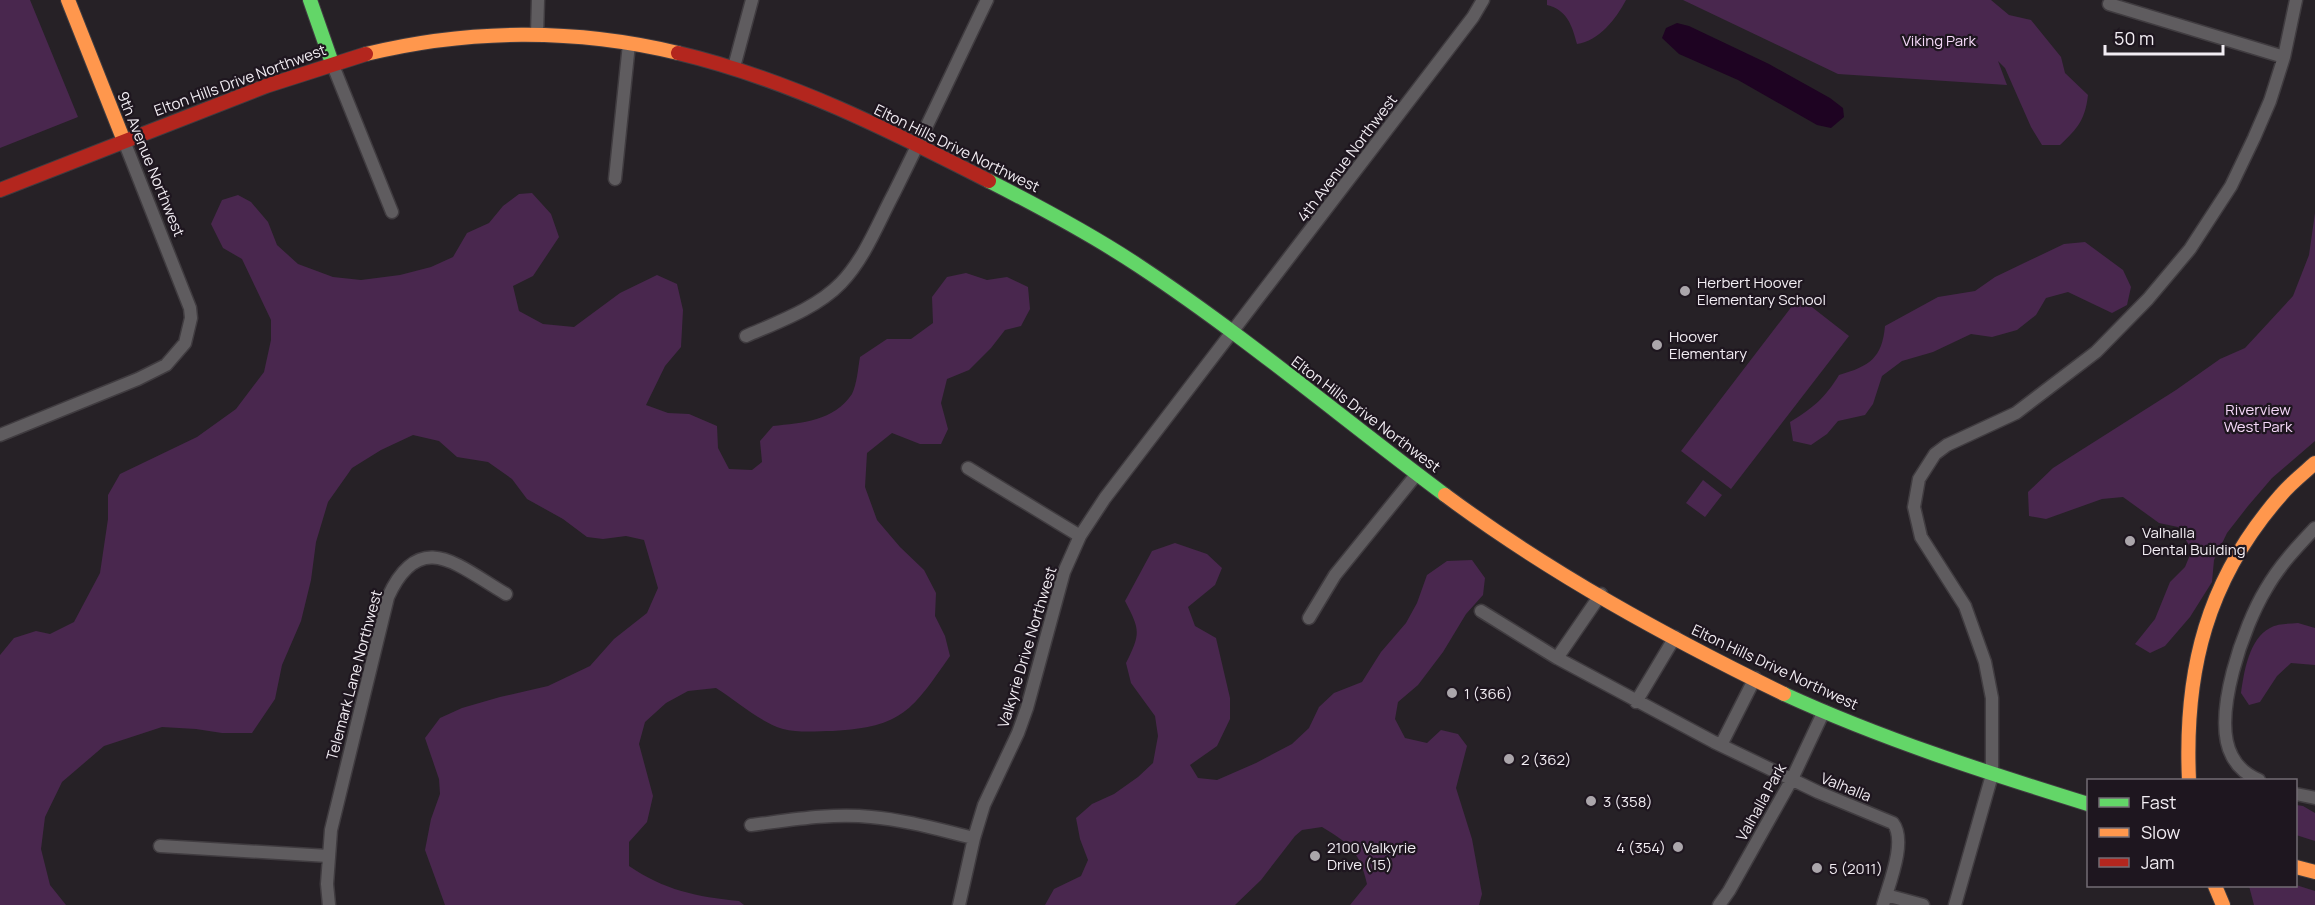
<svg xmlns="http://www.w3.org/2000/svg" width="2315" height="905" font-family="Manrope,sans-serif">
	<rect width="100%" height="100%" fill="#262126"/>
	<path fill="#49274e" d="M0 0H30L78 117 0 148Z
		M1547 0H1626C1616 19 1599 41 1577 44 1572 25 1567 10 1547 5Z
		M1683 0H1991L2009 15 2031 20 2061 57 2065 73 2088 95C2085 120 2078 128 2060 145H2042L2031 127 2005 68 1998 61 2007 85 1838 74Z
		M532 193 551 214 559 237 533 276 513 286 519 311 543 324 574 327 620 293 657 275 677 284 683 310 681 347 665 366 646 405 668 413 689 414 717 426 718 448 729 469 752 470 762 462 760 441 773 426C802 423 834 421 852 394 857 384 858 368 860 357L887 339H911L933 323 932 297 947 277 966 273 987 280 1007 277 1028 287 1030 309 1021 326 1005 330 991 348 969 370 947 379 941 403 948 429 941 444H920L892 433 867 453 865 487 877 520 900 547 924 570 936 593 935 616 945 636 950 656C912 710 903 727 833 731 818 731 798 733 783 729 758 721 737 701 716 688L688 691 666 703 645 722 639 744 653 796 647 822 629 842V866C664 890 697 897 739 901L744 905H445L425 850 431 819 440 794 439 779 425 738 440 718 462 708 500 697 548 686 590 666 614 639 647 613 658 588 644 540 626 536 603 539 587 537 563 519 527 499 512 479 488 462 457 457 439 441 413 435 381 450 352 468 328 502 316 542 311 580 301 621 282 665 275 699 252 733H222L196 729 162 727 104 746 62 782 45 817 41 849 50 885 66 905H0V655L14 638 36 631 50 634 74 622 100 573 108 519V495L120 474 197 437 236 409 264 372 271 340V320L242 259 223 248 211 224 222 200 238 195 251 202 268 222 277 245 298 264 333 277 361 280 400 275 431 267 453 257 467 233 489 223 503 206 519 194Z
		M2315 213V441L2272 478 2248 506 2227 533 2214 560 2212 582 2190 617 2165 646 2150 653 2135 644 2155 619 2170 582 2185 567 2192 550 2178 527 2159 523 2123 497 2102 499 2046 519 2029 516 2028 492 2053 468 2176 390 2220 359 2245 348 2293 296 2309 255Z
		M2085 242 2123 270 2131 287 2127 305 2112 313 2068 292 2046 298 2036 315 2017 330 1992 337 1971 334 1933 352 1902 361 1882 376 1873 404 1865 415 1838 421 1827 434 1811 445 1793 441 1790 422C1813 408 1825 398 1839 375 1870 366 1882 358 1885 326L1938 297 1975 291 1995 277 2064 244Z
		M1799 297 1849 336 1731 489 1681 451Z
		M1703 480 1722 495 1705 517 1686 503Z
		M1175 543 1207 554 1222 568 1215 585 1188 607 1195 626 1216 638 1230 698V719L1217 746 1190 765 1198 778 1217 780 1256 763 1292 744 1309 728 1319 707 1334 693 1362 682 1381 652 1406 623 1417 603 1427 575 1447 561 1472 560 1485 578 1483 595 1466 614 1443 652 1418 685 1398 702 1395 719 1405 738 1427 743 1441 730 1458 734 1467 746 1456 788 1472 839 1482 894 1479 905H1350L1367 884C1360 852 1349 843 1322 827L1302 830 1295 836 1261 880 1235 905H1045L1054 889 1081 876 1088 860 1080 839 1076 818 1092 804 1114 794 1138 777 1153 763 1158 736 1155 716 1131 683 1126 663C1141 633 1140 630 1125 601L1152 551Z
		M2298 623 2315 628V665L2291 663 2277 676 2260 702 2249 705 2241 693C2244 672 2249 639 2270 628 2278 623 2289 624 2298 623Z
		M2296 805 2303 806 2315 813V841L2296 835Z
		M2296 885 2315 891V905H2254L2249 886Z"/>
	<path fill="#1e0322" d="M1677 23 1689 26 1769 64 1830 98 1843 108 1844 117 1831 128 1817 125 1738 80 1679 54 1662 38 1666 28Z"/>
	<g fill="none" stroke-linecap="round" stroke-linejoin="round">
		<g stroke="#403c40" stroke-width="15">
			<path id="street" d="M2109 4 2284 57
				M537 34 538 0
				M332 63 392 212
				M734 67 752 0
				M615 179 629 44
				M746 336C778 322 817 308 841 283 865 258 878 223 894 193 926 129 956 64 987 0
				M0 435 138 379 166 365 185 343 191 318 190 308 124 141
				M968 468 1080 536
				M1481 611 1557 658 1714 742 1818 792 1893 823C1907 841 1889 884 1883 905
				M1309 618 1335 575 1416 475
				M1557 658 1601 594
				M1636 702 1675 637
				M1721 745 1755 678
				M2259 780C2247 775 2238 768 2232 756 2211 717 2244 625 2266 589 2279 566 2297 547 2315 528
				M2296 794 2315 798
				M751 825C791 820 831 813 871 817 906 820 940 830 974 838
				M160 846 328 856
				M1886 895 1923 905
				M329 905 327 884 331 830 388 597C420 527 458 566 506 594
				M959 905 974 838 984 805 1018 733 1027 708 1064 572 1080 536 1105 498 1473 17 1483 0
				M1719 905 1729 891 1792 779 1824 711
				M1955 905 1992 775V698L1985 662 1965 606 1921 537 1914 507 1919 479 1935 454 1947 445 2016 413 2096 352 2148 299 2190 249 2231 186 2254 138 2270 101 2284 57 2296 0"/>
		</g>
		<g stroke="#403c40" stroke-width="16">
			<path id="fast" d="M310 0 332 63
				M989 181C1040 207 1091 234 1139 266 1245 336 1343 419 1445 495
				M1784 694C1882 739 1985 772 2088 804"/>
		</g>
		<g stroke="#403c40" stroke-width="16">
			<path id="slow" d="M68 0 124 141
				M366 54C468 29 575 28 678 53
				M1445 495C1550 573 1667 637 1784 694
				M2189 780C2184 670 2207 579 2281 495 2291 483 2304 473 2315 463
				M2296 867 2315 872
				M2215 886 2223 905"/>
		</g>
		<g stroke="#403c40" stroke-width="16">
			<path id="jam" d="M678 53C788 79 889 130 989 181
				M0 190 266 86 366 54"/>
		</g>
		<use href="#street" stroke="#5f5c5f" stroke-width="12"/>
		<use href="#fast" stroke="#63d668" stroke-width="14"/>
		<use href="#slow" stroke="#ff974d" stroke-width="14"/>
		<use href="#jam" stroke="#b3261e" stroke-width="14"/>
	</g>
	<g fill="#aba6ab" stroke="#1e161f" stroke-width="2">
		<circle cx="1685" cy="291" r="6"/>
		<circle cx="1657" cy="345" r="6"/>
		<circle cx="2130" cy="541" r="6"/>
		<circle cx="1452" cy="693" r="6"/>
		<circle cx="1509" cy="759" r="6"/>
		<circle cx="1591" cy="801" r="6"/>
		<circle cx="1678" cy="847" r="6"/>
		<circle cx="1315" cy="856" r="6"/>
		<circle cx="1817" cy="868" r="6"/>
	</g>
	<g text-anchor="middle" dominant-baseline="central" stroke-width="4.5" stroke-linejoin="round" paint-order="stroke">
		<g font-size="15" fill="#f5d8f8" stroke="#1e161f">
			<text x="1939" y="40">Viking Park</text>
			<text x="2258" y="409">Riverview<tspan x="2258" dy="17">West Park</tspan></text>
		</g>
		<g font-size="15" fill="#f2edf3" stroke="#1e161f">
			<text transform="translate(240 80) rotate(-20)">Elton Hills Drive Northwest</text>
			<text transform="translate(957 148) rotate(26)">Elton Hills Drive Northwest</text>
			<text transform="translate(1347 158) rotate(-53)">4th Avenue Northwest</text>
			<text transform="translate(151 164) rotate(68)">9th Avenue Northwest</text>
			<text transform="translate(1366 414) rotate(37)">Elton Hills Drive Northwest</text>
			<text transform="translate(1027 647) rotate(-73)">Valkyrie Drive Northwest</text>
			<text transform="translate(1775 667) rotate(25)">Elton Hills Drive Northwest</text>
			<text transform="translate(354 675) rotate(-75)">Telemark Lane Northwest</text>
			<text transform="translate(1846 787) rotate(22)">Valhalla</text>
			<text transform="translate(1761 802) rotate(-61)">Valhalla Park</text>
		</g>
		<g font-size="15" fill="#f2edf3" stroke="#1e161f" text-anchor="start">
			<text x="1697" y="282">Herbert Hoover<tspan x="1697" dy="17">Elementary School</tspan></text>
			<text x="1669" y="336">Hoover<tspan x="1669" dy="17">Elementary</tspan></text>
			<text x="2142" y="532">Valhalla<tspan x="2142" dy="17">Dental Building</tspan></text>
			<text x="1464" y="693">1 (366)</text>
			<text x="1521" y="759">2 (362)</text>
			<text x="1603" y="801">3 (358)</text>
			<text x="1327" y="847">2100 Valkyrie<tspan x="1327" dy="17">Drive (15)</tspan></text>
			<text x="1666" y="847" text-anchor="end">4 (354)</text>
			<text x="1829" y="868">5 (2011)</text>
		</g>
	</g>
	<rect x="2087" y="779" width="210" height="108" fill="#1e161f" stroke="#736c74" stroke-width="1.5"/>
	<rect x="2099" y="798" width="30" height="9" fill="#63d668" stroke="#736c74" stroke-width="1.5"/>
	<text x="2141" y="809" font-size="18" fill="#f2edf3">Fast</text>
	<rect x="2099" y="828" width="30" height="9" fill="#ff974d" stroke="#736c74" stroke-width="1.5"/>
	<text x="2141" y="839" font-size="18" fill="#f2edf3">Slow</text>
	<rect x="2099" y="858" width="30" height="9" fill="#b3261e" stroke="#736c74" stroke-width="1.5"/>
	<text x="2141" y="869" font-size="18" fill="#f2edf3">Jam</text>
	<path d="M2105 45v9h118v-9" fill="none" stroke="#f2edf3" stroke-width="3"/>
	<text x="2114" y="45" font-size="18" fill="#f2edf3" stroke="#1e161f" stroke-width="4.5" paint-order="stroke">50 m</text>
</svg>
